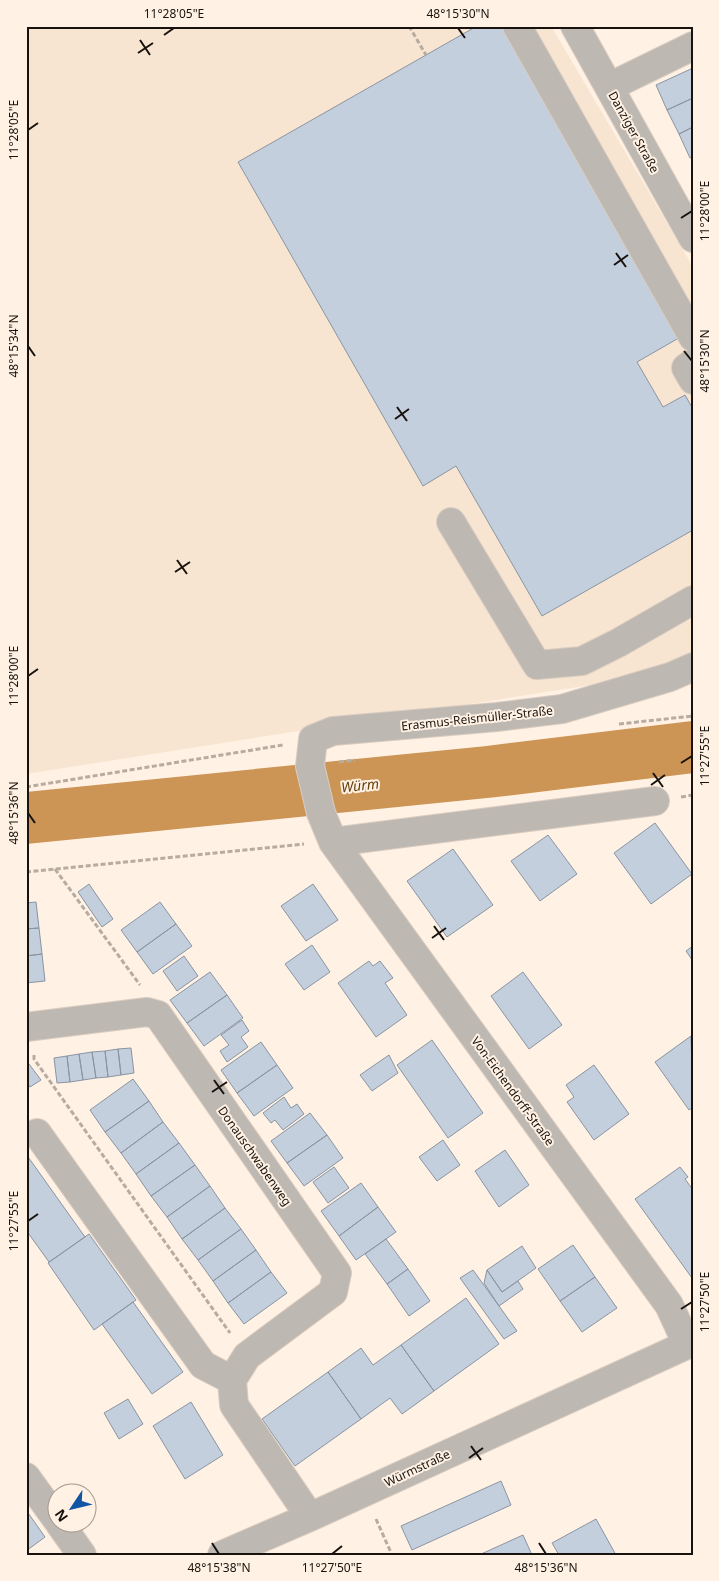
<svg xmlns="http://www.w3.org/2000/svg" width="719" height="1581" font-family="'Noto Sans',sans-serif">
	<rect width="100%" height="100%" fill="#fff1e3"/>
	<path fill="#f8e5d1" d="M26 26H551L693 267V669L26 774Z"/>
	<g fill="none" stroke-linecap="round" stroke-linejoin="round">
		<path stroke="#cc9455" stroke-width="52" d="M26 818 487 772 693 747"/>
	</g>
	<path fill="#c4cfde" stroke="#8a94a2" d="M477 26H508L684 335 637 362 663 407 685 395 693 409V530L542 616 456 466 423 486 238 162Z
		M693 68V98L667 110 656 85Z
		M693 98V127L679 134 667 110Z
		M693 127V157L690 158 679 134Z
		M655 823 692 874 651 904 614 853Z
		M548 835 577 874 540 901 511 861Z
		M453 849 493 905 447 937 407 881Z
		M89 884 113 919 102 927 78 892Z
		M313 884 338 920 306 941 281 906Z
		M36 902 39 928 26 929V903Z
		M160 902 176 924 137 952 121 930Z
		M176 924 192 946 153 974 137 952Z
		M39 928 42 954 26 956V929Z
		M312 945 330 972 304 990 285 964Z
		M693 946V961L686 951Z
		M42 954 45 981 26 983V956Z
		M184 956 198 976 177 991 163 971Z
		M369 961 373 966 380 961 393 978 385 983 407 1015 376 1037 338 983Z
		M210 972 227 995 187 1023 170 1000Z
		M523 972 562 1025 529 1049 491 996Z
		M227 995 243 1018 204 1046 187 1023Z
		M242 1020 249 1031 241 1037 248 1047 227 1062 220 1051 229 1045 221 1035Z
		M691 1036 693 1107 689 1110 655 1062Z
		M432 1040 483 1113 448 1138 397 1065Z
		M261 1042 277 1065 237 1093 221 1070Z
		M131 1048 134 1073 121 1075 118 1049Z
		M118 1049 121 1075 108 1077 105 1051Z
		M105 1051 108 1077 96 1078 92 1052Z
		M92 1052 96 1078 83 1080 79 1054Z
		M79 1054 83 1080 70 1082 67 1056Z
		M389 1055 398 1073 372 1091 360 1075Z
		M67 1056 70 1082 57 1083 54 1058Z
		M26 1060 41 1080 30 1087 26 1081Z
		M277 1065 293 1088 254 1116 237 1093Z
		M594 1065 629 1114 594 1140 567 1102 574 1097 566 1085Z
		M133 1079 149 1101 105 1132 90 1110Z
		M284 1097 291 1108 297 1104 304 1114 283 1130 275 1120 271 1123 263 1113Z
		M149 1101 163 1122 121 1153 105 1132Z
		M310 1113 327 1135 287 1163 271 1141Z
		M163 1122 179 1143 136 1174 121 1153Z
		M327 1135 343 1158 304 1186 287 1163Z
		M443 1140 460 1165 437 1181 419 1157Z
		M179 1143 195 1165 151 1196 136 1174Z
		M505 1150 529 1185 499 1207 475 1171Z
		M26 1154 85 1237 49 1262 26 1230Z
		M195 1165 210 1186 167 1217 151 1196Z
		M334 1167 349 1188 328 1203 313 1182Z
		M680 1167 688 1177 685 1179 693 1190 692 1278 635 1199Z
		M361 1183 378 1207 339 1236 321 1211Z
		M210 1186 225 1208 182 1239 167 1217Z
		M378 1207 396 1232 356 1260 339 1236Z
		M225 1208 241 1229 198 1260 182 1239Z
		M241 1229 256 1250 213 1281 198 1260Z
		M89 1234 136 1300 94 1330 48 1263Z
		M386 1239 408 1269 387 1284 365 1254Z
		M573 1245 595 1277 560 1301 538 1269Z
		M522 1246 536 1268 502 1292 487 1270Z
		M256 1250 271 1272 228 1303 213 1281Z
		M408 1269 430 1301 409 1316 387 1284Z
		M473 1270 517 1331 504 1339 460 1278Z
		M487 1270 502 1292 518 1281 523 1289 499 1306 484 1283Z
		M271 1272 287 1293 244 1324 228 1303Z
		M595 1277 617 1308 582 1332 560 1301Z
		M466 1298 499 1344 434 1391 401 1345Z
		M133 1302 183 1372 152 1394 102 1324Z
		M401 1345 434 1391 402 1414 390 1398 361 1419 328 1372 361 1348 373 1365Z
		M328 1372 361 1419 295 1466 262 1419Z
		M128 1399 143 1424 119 1439 104 1413Z
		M191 1402 223 1455 185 1479 153 1426Z
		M501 1481 511 1505 412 1550 401 1526Z
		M26 1510 45 1537 26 1551Z
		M596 1519 616 1555H559L552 1543Z
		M523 1535 532 1555H479Z"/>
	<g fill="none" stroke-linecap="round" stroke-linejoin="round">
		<g stroke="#dacdc1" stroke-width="30">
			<path id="minor" d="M517 26 693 337
				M575 26 693 238
				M609 87 693 46
				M693 363 686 368 693 380
				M451 522 537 665 582 661 618 643 693 600
				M333 842 655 801
				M26 1027 147 1012 158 1015 337 1273 333 1292 247 1356 232 1380 234 1405 310 1517
				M37 1133 203 1365 232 1380
				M687 1344 669 1305 333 842 321 813 310 766 313 739 333 731 497 717 562 709 670 677 693 667
				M26 1477 58 1521
				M60 1524 82 1555
				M222 1555 310 1517 693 1342"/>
		</g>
		<path stroke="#b7aca1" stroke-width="3" stroke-dasharray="5 2.5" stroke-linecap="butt" d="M409 26 426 55
			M619 724 693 716
			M339 762 355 760
			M26 787 283 745
			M681 797 693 795
			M55 869 140 985
			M26 872 304 844
			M34 1055V1059L230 1333
			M376 1519 392 1555"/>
		<use href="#minor" stroke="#beb8b2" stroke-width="28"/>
	</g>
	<path fill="none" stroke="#18130e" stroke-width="2" d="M458 28 465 38M164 35 174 28M140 40 150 55M138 53 153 43M28 130 38 123M681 218 692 211M616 253 626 267M614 265 628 255M28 346 35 356M684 351 692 361M397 407 407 421M395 419 409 409M177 560 187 574M175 572 190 562M28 676 38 669M681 763 692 756M653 773 663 787M651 785 665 775M28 813 35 823M434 926 444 940M432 938 446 928M214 1080 224 1094M212 1092 227 1082M28 1221 38 1214M681 1309 692 1302M471 1446 481 1460M469 1458 483 1448M212 1543 219 1554M539 1543 546 1554M332 1554 342 1546"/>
	<g text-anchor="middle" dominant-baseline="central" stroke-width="4" stroke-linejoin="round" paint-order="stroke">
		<g font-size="12" fill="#18130e" stroke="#fff1e3">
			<text transform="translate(634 132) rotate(61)">Danziger Straße</text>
			<text transform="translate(477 718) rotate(-6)">Erasmus-Reismüller-Straße</text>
			<text transform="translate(513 1091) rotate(54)">Von-Eichendorff-Straße</text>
			<text transform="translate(255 1156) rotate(55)">Donauschwabenweg</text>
			<text transform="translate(417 1468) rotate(-25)">Würmstraße</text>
		</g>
		<g font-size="14" font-style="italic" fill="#623c09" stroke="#fff1e3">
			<text transform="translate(360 785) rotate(-6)">Würm</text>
		</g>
	</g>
	<rect width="719" height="1581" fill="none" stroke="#fff1e3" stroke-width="55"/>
	<g transform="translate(72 1508) rotate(235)"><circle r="24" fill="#fff1e3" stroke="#a3988e"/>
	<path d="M0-4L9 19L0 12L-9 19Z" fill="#1255a5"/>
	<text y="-8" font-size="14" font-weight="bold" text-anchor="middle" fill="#18130e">N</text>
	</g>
	<rect x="28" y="28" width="664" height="1526" fill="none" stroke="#18130e" stroke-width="2"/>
	<g font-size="12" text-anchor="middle" fill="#18130e">
		<text x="174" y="18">11°28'05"E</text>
		<text x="458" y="18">48°15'30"N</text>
		<text transform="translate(14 130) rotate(-90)" y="4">11°28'05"E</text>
		<text transform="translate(705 211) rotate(-90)" y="4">11°28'00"E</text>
		<text transform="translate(14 346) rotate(-90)" y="4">48°15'34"N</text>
		<text transform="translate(705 361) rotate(-90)" y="4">48°15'30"N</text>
		<text transform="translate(14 676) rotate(-90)" y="4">11°28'00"E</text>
		<text transform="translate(705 756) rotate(-90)" y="4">11°27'55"E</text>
		<text transform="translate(14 813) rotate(-90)" y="4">48°15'36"N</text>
		<text transform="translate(14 1221) rotate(-90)" y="4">11°27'55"E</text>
		<text transform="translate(705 1302) rotate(-90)" y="4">11°27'50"E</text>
		<text x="219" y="1572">48°15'38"N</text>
		<text x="332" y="1572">11°27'50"E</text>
		<text x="546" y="1572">48°15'36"N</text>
	</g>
</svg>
